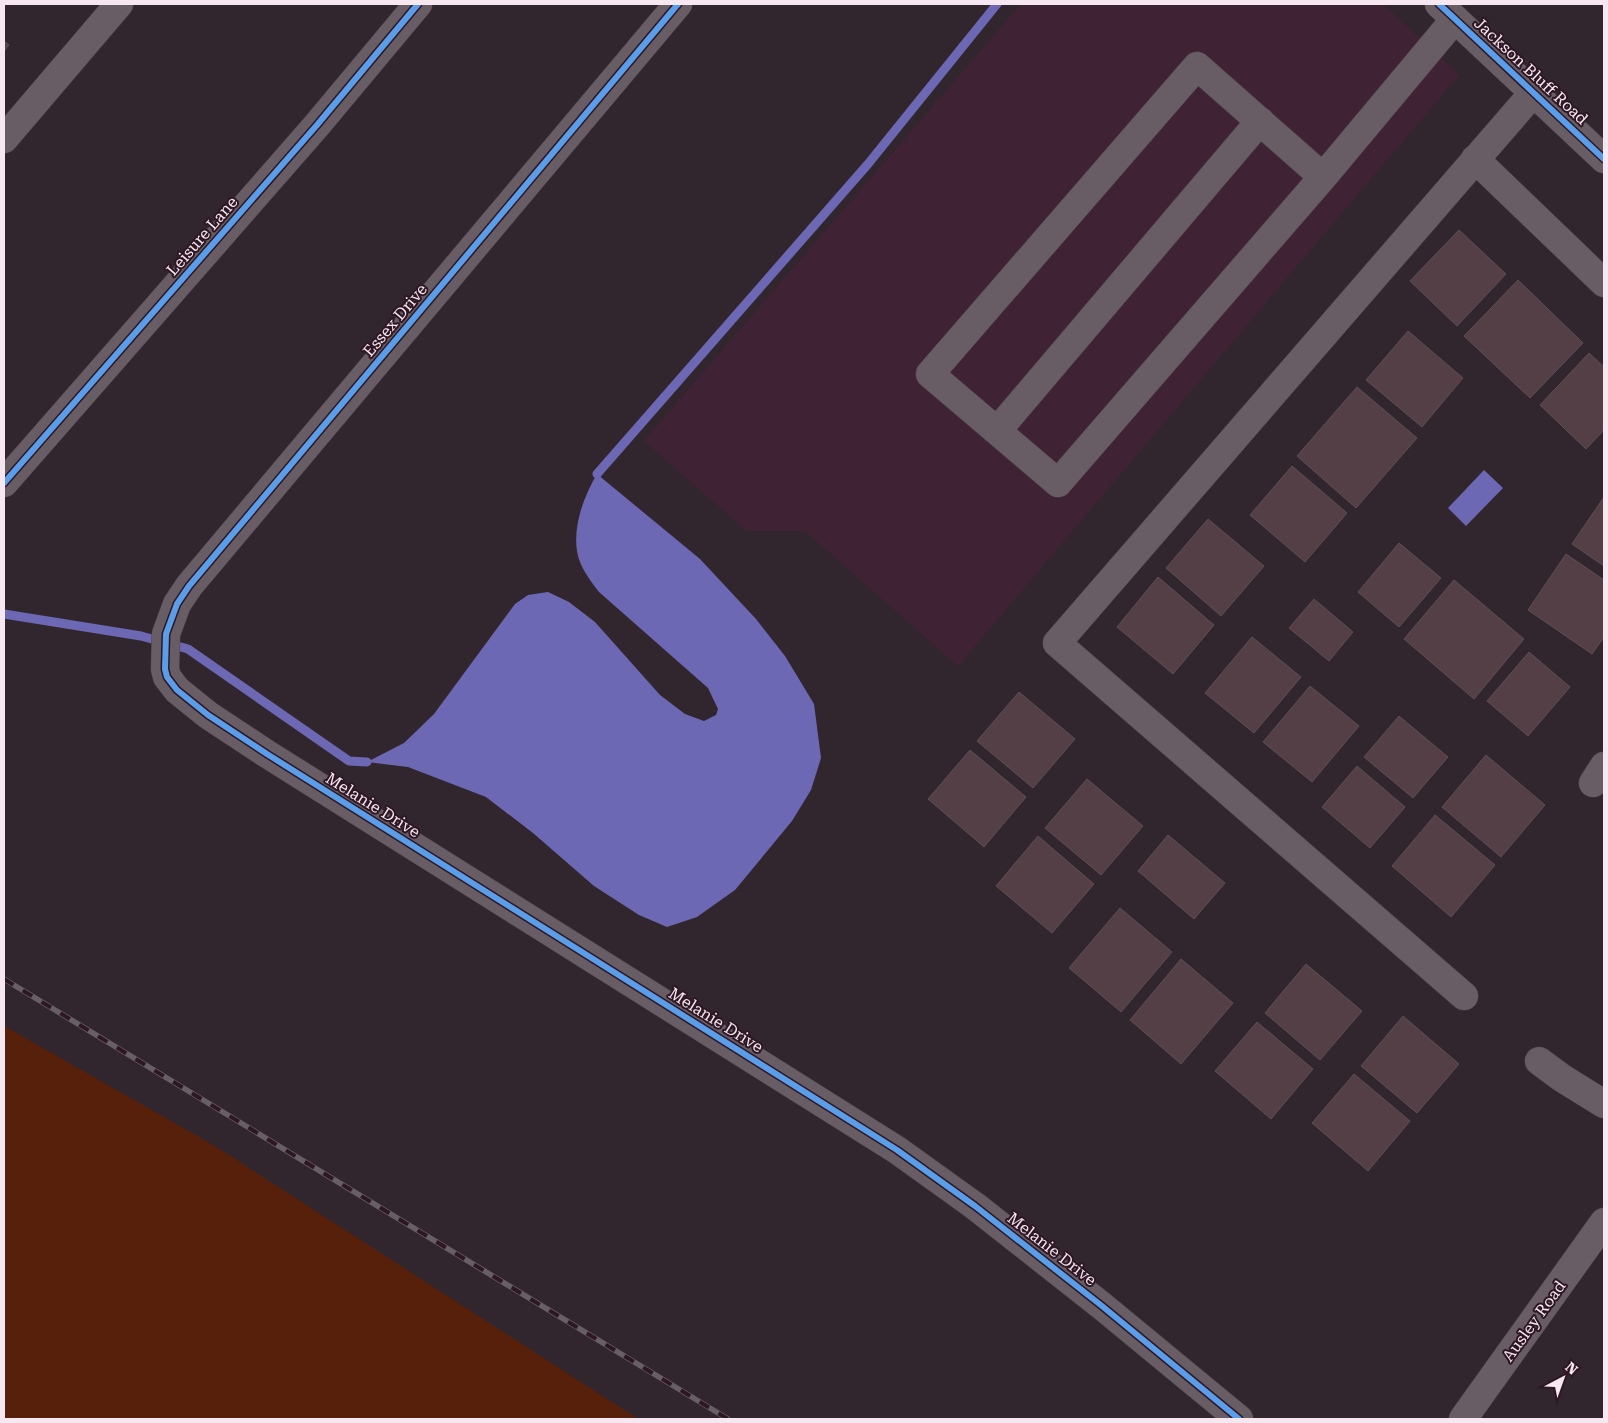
<svg xmlns="http://www.w3.org/2000/svg" width="1608" height="1423" font-family="'Roboto Serif',serif">
	<rect width="100%" height="100%" fill="#32262e"/>
	<path fill="#3f2335" d="M1021 4H1383L1459 75 958 666 805 531H747L644 441Z"/>
	<path fill="#57200a" d="M4 1026 215 1146 638 1419H4Z"/>
	<path fill="#6d68b3" d="M1484 470 1503 488 1466 526 1448 508Z
		M597 474 700 559 756 619 785 656 814 704 821 758 811 790 792 821 735 890 697 917 667 927 639 915 594 886 533 833 486 797 408 767 367 762 404 743 434 714 515 604 528 595 548 592 569 602 595 622 660 695 685 714 704 721 716 715 718 709 708 688 599 592C590 580 579 566 577 551 573 525 584 496 597 474Z"/>
	<g fill="none" stroke-linecap="round" stroke-linejoin="round">
		<path stroke="#6d68b3" stroke-width="9" d="M597 474 868 164 997 4
			M4 614 141 636 188 649 349 761 367 762"/>
	</g>
	<path fill="#553f46" stroke="#5c5054" d="M4 41 9 45 4 51Z
		M1459 230 1506 274 1457 326 1410 281Z
		M1518 280 1583 343 1530 398 1464 336Z
		M1408 331 1463 378 1422 427 1366 380Z
		M1589 353 1604 367V430L1586 449 1540 405Z
		M1357 387 1417 438 1356 508 1297 456Z
		M1292 466 1347 513 1305 562 1250 515Z
		M1604 497V566L1572 544Z
		M1208 519 1264 566 1221 616 1166 568Z
		M1399 543 1441 578 1399 627 1358 592Z
		M1566 554 1604 580V637L1592 654 1528 610Z
		M1158 577 1214 625 1173 674 1117 627Z
		M1454 580 1524 639 1474 699 1404 639Z
		M1314 599 1353 632 1329 661 1289 628Z
		M1252 637 1301 677 1254 733 1205 693Z
		M1529 652 1570 687 1528 736 1487 701Z
		M1310 686 1359 726 1312 782 1263 742Z
		M1019 692 1075 739 1033 788 977 741Z
		M1399 716 1448 757 1413 798 1364 757Z
		M970 750 1026 797 984 847 928 799Z
		M1486 755 1545 805 1501 857 1442 807Z
		M1357 766 1405 807 1370 848 1322 807Z
		M1087 779 1143 826 1101 875 1045 828Z
		M1435 815 1495 865 1451 917 1392 866Z
		M1168 835 1225 883 1194 919 1138 871Z
		M1038 836 1094 884 1052 933 996 886Z
		M1120 908 1172 952 1121 1012 1069 968Z
		M1181 959 1233 1003 1181 1064 1130 1020Z
		M1306 964 1362 1011 1320 1060 1265 1013Z
		M1403 1016 1459 1064 1417 1113 1361 1066Z
		M1257 1022 1313 1069 1271 1119 1215 1071Z
		M1354 1074 1410 1121 1368 1171 1312 1123Z"/>
	<g fill="none" stroke-linecap="round" stroke-linejoin="round">
		<g stroke="#4d434a" stroke-width="29">
			<path id="minor" d="M678 4 189 586 177 604 166 634 165 669 167 677 177 690 208 715 267 754 897 1150 975 1206 1102 1306 1239 1419
				M1439 4 1604 159
				M4 139 119 4
				M1475 159 1604 283
				M1323 177 1197 66 930 374 1058 483 1323 177 1455 19
				M997 431 1260 121
				M4 483 317 125 418 4
				M1593 783 1604 766
				M1464 996 1057 643 1534 92
				M1539 1061 1562 1078 1604 1104
				M1463 1419 1604 1222"/>
		</g>
		<use href="#minor" stroke="#685d64" stroke-width="28"/>
		<g stroke="#685e65" stroke-width="5.5">
			<path id="rail" d="M4 979 728 1419"/>
		</g>
		<use href="#rail" stroke="#2e1725" stroke-width="4" stroke-dasharray="11" stroke-linecap="butt"/>
		<g stroke="#2e1725" stroke-width="9">
			<path id="cycleway" d="M678 4 189 586 177 604 166 634 165 669 167 677 177 690 208 715 267 754 897 1150 975 1206 1102 1306 1239 1419
				M1439 4 1604 159
				M4 483 317 125 418 4"/>
		</g>
		<use href="#cycleway" stroke="#5a9eea" stroke-width="6"/>
	</g>
	<g text-anchor="middle" dominant-baseline="central" stroke-width="4" stroke-linejoin="round" paint-order="stroke">
		<g font-size="16" fill="#f7e7f0" stroke="#2e1725">
			<text transform="translate(1531 71) rotate(43)">Jackson Bluff Road</text>
			<text transform="translate(202 236) rotate(-49)">Leisure Lane</text>
			<text transform="translate(395 320) rotate(-50)">Essex Drive</text>
			<text transform="translate(373 805) rotate(32)">Melanie Drive</text>
			<text transform="translate(716 1020) rotate(32)">Melanie Drive</text>
			<text transform="translate(1052 1249) rotate(38)">Melanie Drive</text>
			<text transform="translate(1534 1321) rotate(-54)">Ausley Road</text>
		</g>
	</g>
	<rect width="1608" height="1423" fill="none" stroke="#f7e7f0" stroke-width="10"/>
	<g transform="translate(1563 1378) rotate(41)" stroke="#2e1725" stroke-width="4" paint-order="stroke">
	<path d="M0-4L9 19L0 12L-9 19Z" fill="#f7e7f0"/>
	<text y="-8" font-size="14" font-weight="bold" text-anchor="middle" fill="#f7e7f0">N</text>
	</g>
</svg>
